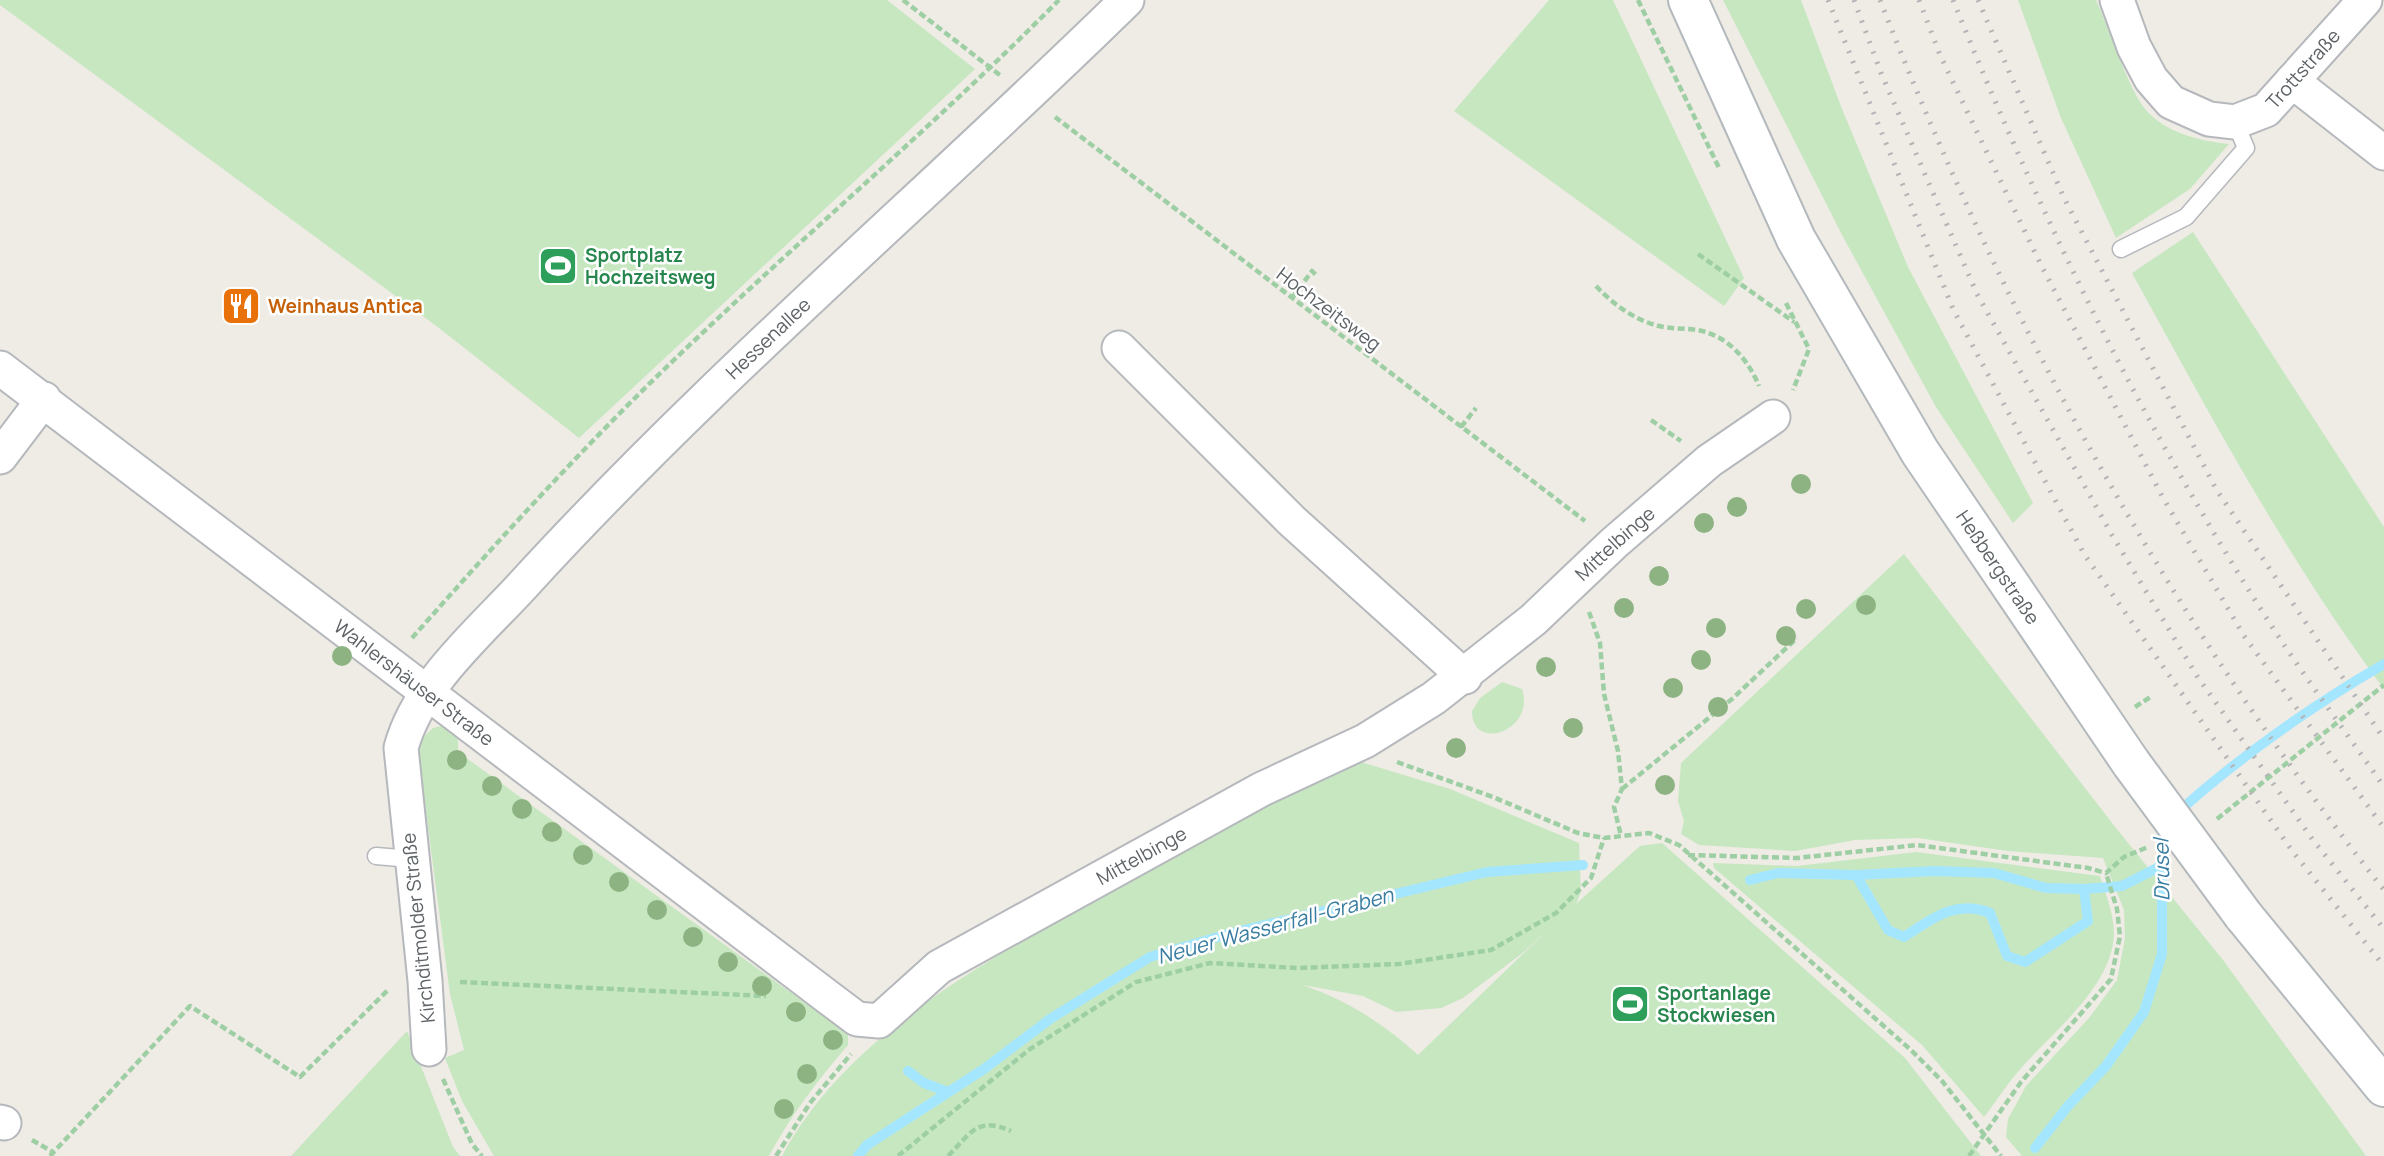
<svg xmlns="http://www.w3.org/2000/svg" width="2384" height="1156" font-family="Manrope,sans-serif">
	<rect width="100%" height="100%" fill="#efebe5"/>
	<path fill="#c7e7c1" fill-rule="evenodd" d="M0 0H887L975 69 579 438 435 325 0 5Z
		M1549 0H1613L1744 278 1724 306 1454 111Z
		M1723 0H1801L1842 109 1908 267 2033 503 2013 523 1936 407 1842 235Z
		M2018 0H2096C2109 29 2126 81 2142 105 2161 132 2199 141 2229 144L2190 189 2116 238 2061 118Z
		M2193 232 2384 527V689C2287 559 2210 415 2132 273Z
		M1904 554 2116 828 2223 960 2366 1156H2022L2006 1137 2008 1119 2026 1086 2089 1018 2117 980 2125 938 2124 910 2103 858 2008 851 1918 838 1855 840 1795 851 1699 845 1681 834 1684 821 1678 801 1681 763Z
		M1502 682 1522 689C1536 731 1472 753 1472 711L1480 698Z
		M446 725 458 733V752L848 1034V1045C818 1080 791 1115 769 1156H494L462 1101 445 1058 464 1050 450 994 419 759 420 740 433 728Z
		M1361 762 1450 789 1579 843 1581 892 1576 904 1640 846 1662 843 1905 1058 1981 1156H782C847 1035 981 965 1095 899 1177 852 1259 807 1343 765ZM1554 924 1418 1055C1383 1023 1348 1001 1303 985L1363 996 1396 1012 1441 1008 1463 998 1524 952Z
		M1916 852 2100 876C2106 895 2114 914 2114 934 2112 989 2048 1035 2016 1074 2005 1087 1995 1103 1984 1117L1922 1045 1714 868 1713 863 1797 866Z
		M407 1031 453 1147 460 1156H291Z"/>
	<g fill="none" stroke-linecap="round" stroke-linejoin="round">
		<path stroke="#a5e6ff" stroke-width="10" d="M2177 813C2238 758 2313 705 2384 664
			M1856 875 1888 930 1904 937C1932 919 1955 899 1990 913L2007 956 2025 962 2088 921 2084 889
			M1750 880 1778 873 1856 875 1935 871 1994 873 2046 888 2084 889 2122 886 2163 865
			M908 1071 924 1083 948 1092
			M2035 1148 2068 1106 2106 1066 2144 1012 2162 954V826
			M858 1156 867 1145 984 1069 1050 1019 1150 957 1228 934 1487 872 1583 865"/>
		<g stroke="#b5b8bc" stroke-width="19">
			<path id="lane" d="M2121 249 2186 217 2246 148 2235 122
				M376 856 411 859"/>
		</g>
		<g stroke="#b5b8bc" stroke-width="37">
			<g id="street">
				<path id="s1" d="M2117 0 2134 47 2151 79 2171 102 2209 119 2235 122 2266 110 2365 0"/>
				<path d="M2292 81 2384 153"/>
				<path d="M1119 348 1292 521 1465 677"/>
				<path id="s2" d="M0 368 829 998 857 1019 879 1021 939 967 1262 789 1365 741 1434 698 1533 620 1614 543 1709 461 1773 417"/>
				<path d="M0 457 44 399"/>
				<path id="s3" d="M429 1049 425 981 401 748C418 684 479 633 523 585 712 378 927 196 1127 0"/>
				<path d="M0 1122 4 1123"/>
			</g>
		</g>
		<g stroke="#b3b9bc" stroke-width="42">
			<g id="secondary">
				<path id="s4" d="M1688 0 1796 239 1920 452 2131 763"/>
				<path d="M2243 915 2384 1087"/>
			</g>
		</g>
		<path stroke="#9ecfa4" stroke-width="4.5" stroke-dasharray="7 3.5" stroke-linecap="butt" d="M903 0 1001 76
			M1638 0 1720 170
			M1055 117 1585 521
			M1698 254 1794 322
			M1596 286C1613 304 1634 320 1659 326 1671 329 1684 328 1697 330 1727 335 1748 359 1759 386
			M1292 298 1312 271 1316 275
			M1786 303 1809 349 1793 390
			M1651 420 1681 441
			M1461 427 1476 408
			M1589 612 1600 643 1604 694 1618 751 1622 789 1614 807 1621 836
			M412 638C488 552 565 467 646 387 781 255 926 134 1059 0
			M2135 707 2152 696
			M1397 762 1493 797 1578 833 1604 838 1649 833 1679 845 1912 1051 1942 1081 2001 1156
			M1622 789 1732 699 1797 638
			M2217 819 2384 685
			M1688 855 1797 858 1917 845 2088 868 2106 873 2124 857 2148 847
			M460 982 766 996
			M443 1079 472 1144 482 1156
			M32 1140 53 1152
			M50 1156 190 1006 300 1077 389 989
			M776 1156 810 1103 851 1054
			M898 1156 1030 1049 1136 982 1210 963 1297 968 1399 964 1491 950 1556 913 1591 878 1604 838
			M948 1156C971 1133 977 1116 1011 1131
			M1969 1156 2021 1082 2111 979 2120 936 2117 909 2106 873"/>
		<use href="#lane" stroke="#fff" stroke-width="16"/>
		<use href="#street" stroke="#fff" stroke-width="33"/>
		<use href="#secondary" stroke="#fff" stroke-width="38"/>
		<path stroke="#b3b4b5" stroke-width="5" stroke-dasharray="2 9" stroke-linecap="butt" d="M1828 0 1953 309 2084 554 2293 852 2384 966
			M1854 0 1881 73 1977 294 2112 535 2197 676 2313 840 2384 929
			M1880 0C2006 323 2169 618 2384 890
			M1919 0 1940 55 2040 263 2162 496 2244 636 2384 828
			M1953 0C2040 216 2143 426 2269 622 2305 678 2346 732 2384 787
			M1978 0 2064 198 2216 489 2384 739"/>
		<g stroke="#b3b9bc" stroke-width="42" stroke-linecap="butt">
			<path id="secondary-bridge" d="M2131 763 2243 915"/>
		</g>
		<use href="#secondary-bridge" stroke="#fff" stroke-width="38"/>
	</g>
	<g fill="#8db383">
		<circle cx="1801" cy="484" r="10"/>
		<circle cx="1737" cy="507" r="10"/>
		<circle cx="1704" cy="523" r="10"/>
		<circle cx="1659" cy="576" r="10"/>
		<circle cx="1866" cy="605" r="10"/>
		<circle cx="1624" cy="608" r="10"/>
		<circle cx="1806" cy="609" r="10"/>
		<circle cx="1716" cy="628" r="10"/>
		<circle cx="1786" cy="636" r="10"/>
		<circle cx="342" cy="656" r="10"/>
		<circle cx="1701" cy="660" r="10"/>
		<circle cx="1546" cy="667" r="10"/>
		<circle cx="1673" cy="688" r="10"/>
		<circle cx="1718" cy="707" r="10"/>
		<circle cx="1573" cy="728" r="10"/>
		<circle cx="1456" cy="748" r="10"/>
		<circle cx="457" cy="760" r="10"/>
		<circle cx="1665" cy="785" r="10"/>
		<circle cx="492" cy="786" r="10"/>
		<circle cx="522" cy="809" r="10"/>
		<circle cx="552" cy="832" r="10"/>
		<circle cx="583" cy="855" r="10"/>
		<circle cx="619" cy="882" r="10"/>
		<circle cx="657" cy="910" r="10"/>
		<circle cx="693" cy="937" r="10"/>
		<circle cx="728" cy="962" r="10"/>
		<circle cx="762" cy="986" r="10"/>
		<circle cx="796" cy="1012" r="10"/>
		<circle cx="833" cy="1040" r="10"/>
		<circle cx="807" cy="1074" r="10"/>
		<circle cx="784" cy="1109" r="10"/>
	</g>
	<defs>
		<g id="stadium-square" transform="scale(2.0125)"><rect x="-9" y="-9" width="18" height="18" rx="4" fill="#2e9e5b" stroke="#fff"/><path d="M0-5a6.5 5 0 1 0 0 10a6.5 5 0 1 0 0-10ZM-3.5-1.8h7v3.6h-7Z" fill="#fff"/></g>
		<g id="restaurant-square" transform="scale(2.0125)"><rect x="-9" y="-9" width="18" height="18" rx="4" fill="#e8710a" stroke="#fff"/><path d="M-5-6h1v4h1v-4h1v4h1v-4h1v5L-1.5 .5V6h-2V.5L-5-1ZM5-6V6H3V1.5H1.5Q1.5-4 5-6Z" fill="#fff"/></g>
	</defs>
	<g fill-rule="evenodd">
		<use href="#stadium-square" x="558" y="266"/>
		<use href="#restaurant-square" x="241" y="306"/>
		<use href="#stadium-square" x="1630" y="1004"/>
	</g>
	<g text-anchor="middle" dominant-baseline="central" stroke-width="5" stroke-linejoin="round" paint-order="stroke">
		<g font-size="19" fill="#5c6265" stroke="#fff">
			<text stroke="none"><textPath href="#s1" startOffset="273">Trottstraße</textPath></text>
			<text transform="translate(1329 309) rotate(37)">Hochzeitsweg</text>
			<text stroke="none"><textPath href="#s3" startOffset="856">Hessenallee</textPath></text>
			<text stroke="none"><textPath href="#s2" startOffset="1981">Mittelbinge</textPath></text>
			<text stroke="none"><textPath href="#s4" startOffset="648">Heßbergstraße</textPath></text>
			<text stroke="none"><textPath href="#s2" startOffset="520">Wahlershäuser Straße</textPath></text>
			<text stroke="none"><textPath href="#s2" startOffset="1410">Mittelbinge</textPath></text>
			<text transform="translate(418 928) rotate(-96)">Kirchditmolder Straße</text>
		</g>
		<g font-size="19" font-weight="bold" fill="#27864d" stroke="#fff" text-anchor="start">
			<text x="585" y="255">Sportplatz<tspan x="585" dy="22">Hochzeitsweg</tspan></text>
			<text x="1657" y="993">Sportanlage<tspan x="1657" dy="22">Stockwiesen</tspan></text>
		</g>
		<g font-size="19" font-weight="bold" fill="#c56008" stroke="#fff" text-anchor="start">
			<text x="268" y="306">Weinhaus Antica</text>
		</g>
		<g font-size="21" font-style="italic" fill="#3a7da1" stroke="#fff">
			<text transform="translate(2161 870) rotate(-91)">Drusel</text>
			<text transform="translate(1275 925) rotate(-15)">Neuer Wasserfall-Graben</text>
		</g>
	</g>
</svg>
